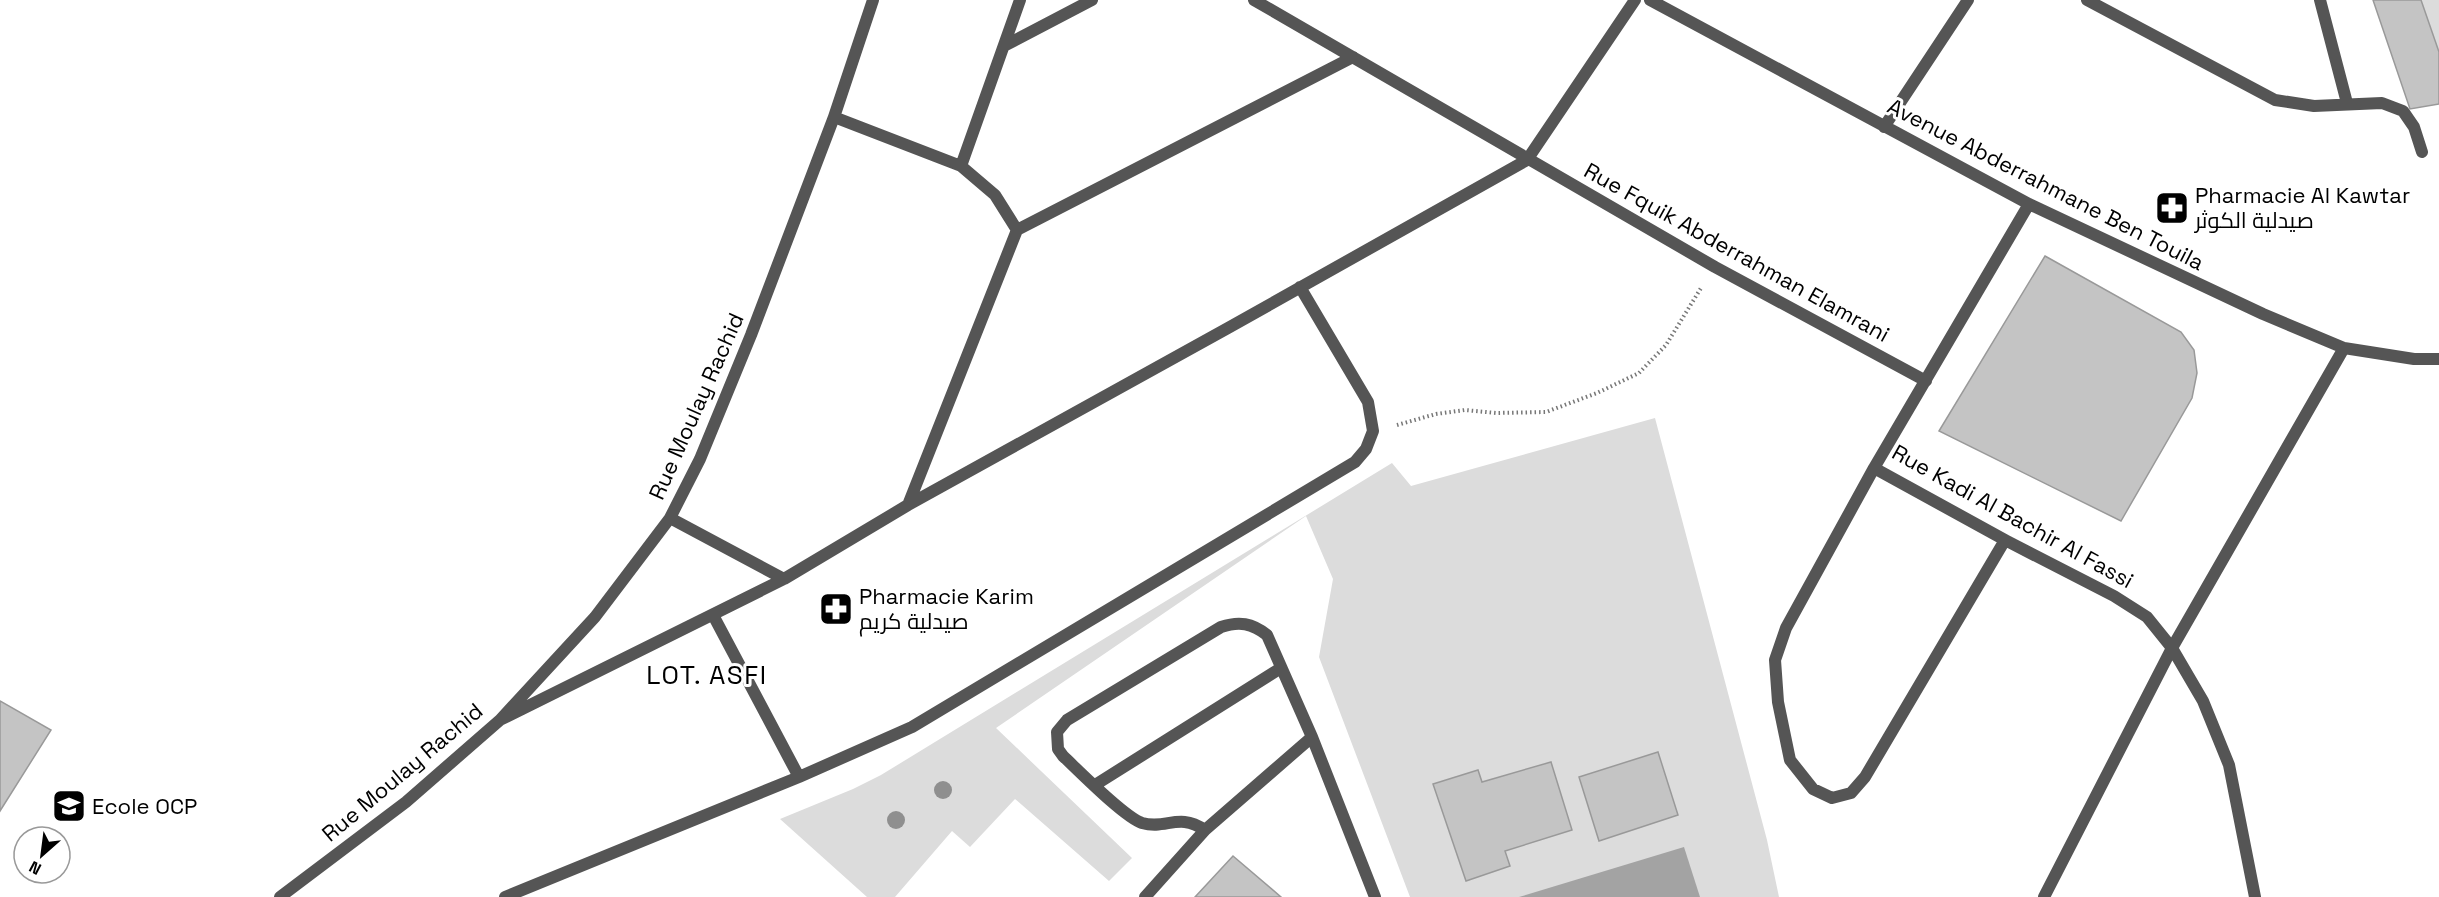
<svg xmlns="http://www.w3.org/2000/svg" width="2439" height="897" font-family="'Space Grotesk',Cairo,sans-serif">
	<rect width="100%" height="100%" fill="#fff"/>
	<path fill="#dcdcdc" d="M2421 0H2439V52Z
		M1655 418 1767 840 1779 897H1410L1319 657 1333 579 1306 516 996 728 1132 858 1109 881 1015 799 970 847 952 831 895 897H867L780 819 853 789 881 775 1392 463 1411 486Z"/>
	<path fill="#a3a3a3" d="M1684 847 1700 897H1519Z"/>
	<path fill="#c4c4c4" stroke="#999" stroke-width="1.5" d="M2373 0H2421L2439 52V104L2410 109Z
		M2045 256 2181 332 2194 350 2197 373 2192 398 2121 521 1939 431Z
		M0 701 51 730 0 811Z
		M1658 752 1678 815 1599 841 1579 777Z
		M1551 762 1572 830 1505 851 1510 866 1466 881 1433 784 1478 770 1482 782Z
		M1233 856 1281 897H1195Z"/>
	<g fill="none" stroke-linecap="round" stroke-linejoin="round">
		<path stroke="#777" stroke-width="4" stroke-dasharray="1.5 3" stroke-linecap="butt" d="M1397 425 1436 414 1465 410 1496 413 1546 412 1597 393 1639 373 1666 345 1701 288"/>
		<path stroke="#555" stroke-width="12" d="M1095 785 1281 668
			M1205 830C1178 812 1167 830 1142 823 1124 817 1079 771 1063 756L1058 749 1057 732 1067 720 1221 627C1239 621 1252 623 1267 635L1312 737 1375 897
			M1145 897 1205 830 1312 737"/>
		<path stroke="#555" stroke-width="12" d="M1254 0 1715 267 1926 381
			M1650 0 2029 204 2263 314 2344 348 2414 359H2439
			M2087 0 2275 100 2314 106 2382 103 2403 111 2414 127 2422 152
			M2320 0 2347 103
			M1004 46 1092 0
			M834 117 961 166 995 195 1017 230 908 505
			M1884 127 1968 0
			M961 166 1020 0
			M2029 204 1874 468 2005 540 2114 596 2147 617 2172 648 2203 701 2229 765 2255 897
			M1017 230 1353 57
			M1874 468 1786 628 1775 660 1778 702 1790 760 1813 789 1832 798 1851 793 1865 777 2005 540
			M670 518 784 579
			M713 615 799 777
			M500 720 784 579 908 505 1228 328 1527 160 1635 0
			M280 897 406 802 500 720 595 617 670 518 700 459 751 335 834 117 873 0
			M505 897 799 777 912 727 1355 462 1366 449 1373 431 1368 402 1300 287
			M2044 897 2172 648 2344 348"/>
	</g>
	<g fill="#8f8f8f">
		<circle cx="943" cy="790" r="9"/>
		<circle cx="896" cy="820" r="9"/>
	</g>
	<defs>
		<g id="pharmacy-square" transform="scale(1.725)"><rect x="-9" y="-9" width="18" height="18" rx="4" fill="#000" stroke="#fff"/><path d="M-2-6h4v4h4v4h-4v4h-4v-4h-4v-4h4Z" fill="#fff"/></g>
		<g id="school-square" transform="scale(1.725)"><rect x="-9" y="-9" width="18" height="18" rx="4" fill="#000" stroke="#fff"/><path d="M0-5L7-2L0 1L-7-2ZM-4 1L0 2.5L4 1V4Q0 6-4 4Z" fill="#fff"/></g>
	</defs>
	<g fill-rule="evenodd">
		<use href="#pharmacy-square" x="2172" y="208"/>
		<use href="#pharmacy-square" x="836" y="609"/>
		<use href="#school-square" x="69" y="806"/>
	</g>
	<g text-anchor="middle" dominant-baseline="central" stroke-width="6" stroke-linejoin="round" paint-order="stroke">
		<g font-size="22" fill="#000" stroke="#fff">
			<text transform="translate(2046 184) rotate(27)">Avenue Abderrahmane Ben Touila</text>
			<text transform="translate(1737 252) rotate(29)">Rue Fquik Abderrahman Elamrani</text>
			<text transform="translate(696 406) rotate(-66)">Rue Moulay Rachid</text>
			<text transform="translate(2013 516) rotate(29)">Rue Kadi Al Bachir Al Fassi</text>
			<text transform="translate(402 772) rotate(-40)">Rue Moulay Rachid</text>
		</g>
		<g font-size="22" fill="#000" stroke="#fff" text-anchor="start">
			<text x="2195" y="195">Pharmacie Al Kawtar<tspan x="2195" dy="25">صيدلية الكوثر</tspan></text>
			<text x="859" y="596">Pharmacie Karim<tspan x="859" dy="25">صيدلية كريم</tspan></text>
			<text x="92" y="806">Ecole OCP</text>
		</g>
		<g font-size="26" letter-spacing="1.5" fill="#000" stroke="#fff">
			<text x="707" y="675">LOT. ASFI</text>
		</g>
	</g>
	<g transform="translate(42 855) rotate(208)"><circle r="28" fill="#ffffff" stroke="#999999" stroke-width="1.5"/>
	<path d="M0-4.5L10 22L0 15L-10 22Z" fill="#000000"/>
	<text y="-9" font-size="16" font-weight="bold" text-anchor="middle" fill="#000000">N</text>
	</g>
</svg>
